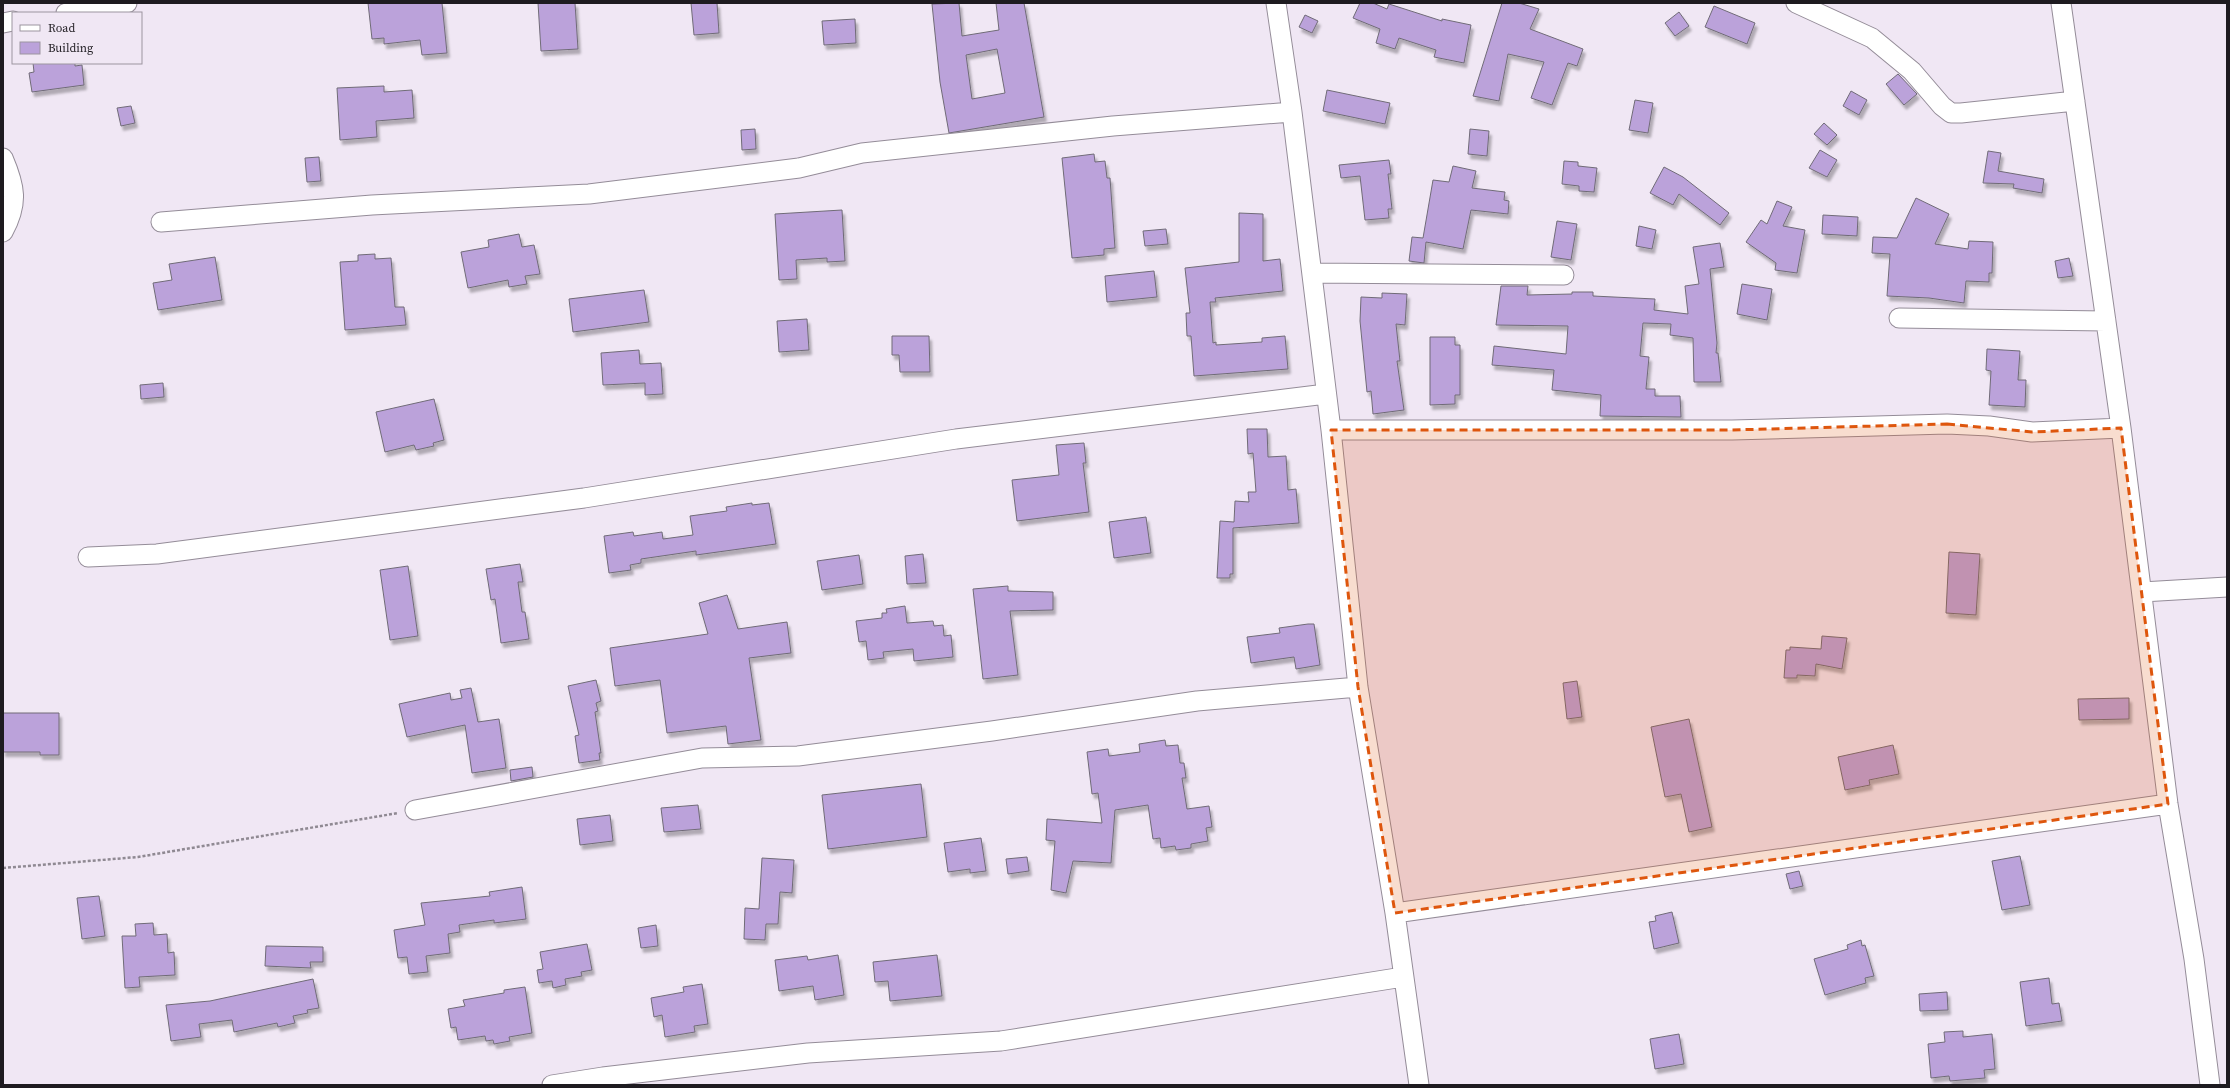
<svg xmlns="http://www.w3.org/2000/svg" width="2230" height="1088" font-family="'Source Serif 4',serif">
	<defs>
		<filter id="shadow"><feDropShadow dx="2.5" dy="4.5" stdDeviation="1" flood-color="#0004"/></filter>
	</defs>
	<rect width="100%" height="100%" fill="#f0e7f4"/>
	<path fill="#bba2da" stroke="#706b77" fill-rule="evenodd" filter="url(#shadow)" d="M368 3H442L447 53 422 55 420 40 384 44V38L372 39Z
		M538 3H575L578 49 541 51Z
		M691 3H717L719 33 694 35Z
		M959 3 962 36 999 30 996 3H1024L1044 117 949 133 940 82 932 4ZM997 49 1005 93 972 99 966 55Z
		M1360 3H1373L1387 9 1389 4 1442 21V19L1471 25 1464 63 1434 57 1436 50 1399 38 1395 49 1376 43 1380 29 1353 18Z
		M1502 3H1519L1539 9 1530 29 1583 49 1577 66 1568 63 1552 105 1531 98 1544 62 1508 54 1499 101 1473 96Z
		M1714 6 1755 23 1747 44 1705 27Z
		M1679 12 1689 26 1675 36 1665 23Z
		M1305 15 1318 21 1312 33 1299 27Z
		M855 19 856 43 824 45 822 21Z
		M33 63H75V66L82 65 84 85 32 92 29 73 34 72Z
		M1898 74 1917 94 1904 105 1886 84Z
		M384 86V92L412 90 414 118 376 121 377 137 340 140 337 88Z
		M1327 90 1390 103 1385 124 1323 111Z
		M1851 91 1867 100 1859 115 1843 106Z
		M1635 100 1653 103 1648 133 1629 130Z
		M131 106 135 123 121 126 117 108Z
		M1824 123 1837 135 1827 145 1814 134Z
		M755 129 756 149 742 150 741 130Z
		M1470 129 1489 131 1487 156 1468 154Z
		M1820 150 1837 160 1827 177 1809 168Z
		M1988 151 2001 153 1998 171 2044 179 2042 193 2013 188 2014 184 1983 183Z
		M1094 154 1095 162 1105 161 1107 178H1110L1115 248 1104 249V255L1072 258 1062 158Z
		M319 157 321 181 307 182 305 158Z
		M1389 160 1391 174H1388L1392 209H1388L1389 218 1365 220 1360 176 1341 178 1339 165Z
		M1564 161 1578 162V166L1597 168 1594 192 1579 191V186L1562 184Z
		M1453 166 1476 171 1472 188 1505 192 1504 200 1509 201 1508 214 1471 210 1463 249 1426 242 1424 263 1409 261 1412 237 1423 238 1433 180 1449 182Z
		M1664 167 1683 177 1729 213 1720 225 1679 194 1673 205 1650 193Z
		M1916 198 1949 214 1935 244 1968 249 1969 241 1993 242 1992 273H1989V282L1966 281 1964 303 1929 298 1887 296 1890 254 1872 253 1873 237 1897 238Z
		M1777 201 1792 207 1783 226 1805 230 1797 273 1775 270 1776 263 1746 242 1761 220 1767 224Z
		M842 210 845 261 827 262V258L796 260 797 279 779 280 775 214Z
		M1239 213 1263 214V261L1280 259 1283 291 1215 298 1216 302H1210L1213 343 1216 342V345L1262 342V338L1285 336 1288 369 1194 376 1191 336H1187L1186 313H1190L1185 268 1239 262Z
		M1823 215 1858 217 1857 236 1822 234Z
		M1557 221 1577 224 1571 260 1551 257Z
		M1639 226 1656 230 1652 249 1636 246Z
		M1166 229 1168 244 1145 246 1143 231Z
		M519 234 522 247 534 245 540 274 525 276 527 284 509 287 508 280 468 288 461 252 489 247 488 240Z
		M1720 243 1724 267 1710 269 1717 343 1716 353H1718L1721 382H1694L1693 338 1670 335 1671 324 1643 323 1640 356 1649 357 1646 389H1655V396H1680L1681 417 1600 416 1601 395 1552 390 1554 370 1492 365 1494 346 1566 354 1568 326 1496 325 1501 286H1528L1527 295 1572 294V292H1593V296L1655 299 1654 310 1688 314 1685 286 1699 284 1693 247Z
		M375 254V259L391 258 395 307H404L406 325 345 330 340 262 358 261V255Z
		M215 257 222 300 158 310 153 283 172 280 169 264Z
		M2069 258 2073 276 2058 278 2055 261Z
		M1154 271 1157 297 1107 302 1105 276Z
		M1742 284 1772 289 1767 320 1737 314Z
		M644 290 649 322 573 332 569 299Z
		M1382 293 1407 294 1405 325 1396 324 1400 361H1397L1404 410 1373 414 1371 391 1367 392 1360 321 1361 297 1382 298Z
		M807 319 809 350 779 352 777 321Z
		M892 336H929L930 372H900L899 355H892Z
		M1430 337H1455V345H1460V395H1455V404L1430 405Z
		M1987 349 2020 351 2018 380H2026L2025 407 1989 405 1991 371 1986 370Z
		M639 350 640 364 661 363 663 394 645 395V383L603 385 601 353Z
		M163 383 164 397 141 399 140 385Z
		M434 399 444 440 433 443 434 446 416 450 414 445 385 452 376 412Z
		M1247 429H1267L1268 457 1286 456 1288 490 1296 489 1299 523 1233 528V574H1230V578H1217L1220 521 1234 522 1235 501 1249 502 1248 492H1256L1253 453 1248 454Z
		M1084 443 1086 463H1083L1089 512 1017 521 1012 480 1059 475 1056 445Z
		M752 503V505L769 503 776 544 696 555V551L641 559V563L630 565 631 570 609 573 604 536 633 532 634 536 662 532 663 539 693 535 690 516 727 511 726 507Z
		M1146 517 1151 553 1114 558 1109 522Z
		M1949 552 1980 554 1976 615 1946 613Z
		M923 554 926 583 907 584 905 556Z
		M859 555 863 584 822 590 817 561Z
		M520 564 523 582H518L522 612H525L529 639 501 643 495 599 491 600 486 569Z
		M408 566 418 636 390 640 380 570Z
		M1008 586V591L1053 592V610L1010 611 1018 675 983 679 973 589Z
		M727 595 738 629 787 622 791 653 749 658 761 740 728 744 726 726 667 733 660 680 615 686 610 648 708 634 699 603Z
		M905 606 907 623 933 621 934 626 943 625 944 636 951 635 953 657 914 661 913 649 883 652 884 658 868 660 866 641 859 642 856 621 882 618V613H887L886 609Z
		M1308 624H1314L1320 665 1296 669 1294 657 1251 663 1247 637 1280 633 1279 628Z
		M1822 636 1847 638 1842 669 1816 664 1815 676 1797 675V678H1784L1786 650H1790V647L1821 649Z
		M596 680 601 701 596 703 598 711 595 712 601 753H599L600 760 579 763 575 736 579 735 568 686Z
		M1577 681 1582 717 1567 719 1563 683Z
		M471 688 478 722 499 719 506 768 472 773 465 725 407 737 399 704 450 693 451 700 462 698 460 690Z
		M2129 698V719L2079 720 2078 699Z
		M3 713H59V755H40V752H3Z
		M1689 719 1712 827 1689 832 1681 794 1665 797 1651 727Z
		M1165 740 1166 746 1178 745 1180 763H1184L1186 778H1182L1187 809 1209 806 1212 827 1206 828 1208 841 1191 844V848L1176 850 1175 846 1161 848 1160 838 1153 839 1148 805 1115 810 1111 863 1073 861 1066 893 1051 890 1055 841 1046 840 1047 819 1102 823 1098 793 1092 794 1087 752 1108 749 1109 756 1140 752 1139 744Z
		M1893 745 1899 774 1869 780 1870 785 1845 790 1838 757Z
		M532 767 533 777 511 781 510 770Z
		M921 784 927 837 828 849 822 795Z
		M698 805 701 829 664 832 661 808Z
		M610 815 613 841 580 845 577 819Z
		M981 838 986 871 970 873V869L948 872 944 843Z
		M2020 856 2030 905 2002 910 1992 861Z
		M1027 857 1029 871 1008 874 1006 859Z
		M762 858 794 860 792 893 780 892 778 924H766L765 940 744 939 745 908 759 909Z
		M1799 871 1803 886 1790 889 1786 874Z
		M522 887 526 919 494 923V920L459 925 460 932 448 934 450 953 426 956 428 972 409 974 407 957 398 958 394 930 425 925 421 903 490 896 489 892Z
		M99 896 105 936 82 939 77 898Z
		M1672 912 1679 943 1654 949 1649 922 1656 921 1655 916Z
		M153 923 154 935 167 934 168 953 174 952 175 975 139 977 140 987 125 988 122 936H136L135 924Z
		M656 925 658 946 641 948 638 928Z
		M1861 940 1862 946 1865 945 1874 976 1865 978 1866 983 1825 995 1814 959 1848 949 1847 945Z
		M587 944 592 970 581 972 582 976 565 979 566 985 553 988 552 981 539 983 537 970 543 969 540 952Z
		M266 946 323 947V962H310L311 968 265 966Z
		M838 955 844 995 815 1000 813 986 779 991 775 960 807 956 808 960Z
		M937 955 942 996 890 1001 888 981 875 982 873 962Z
		M2049 978 2052 1004 2059 1003 2062 1021 2026 1026 2020 982Z
		M313 979 319 1008 307 1010 308 1013 293 1016 295 1023 278 1027 277 1023 234 1032 232 1020 199 1024 201 1037 171 1041 166 1005 210 1001Z
		M702 984 708 1024 694 1026 695 1032 665 1037 662 1015 654 1017 651 998 684 992 683 987Z
		M525 987 532 1033 509 1037 510 1041 494 1044 493 1040 486 1041 485 1036 458 1040 456 1027 451 1028 448 1009 465 1006 463 1000 504 993V990Z
		M1947 992 1948 1010 1920 1011 1919 994Z
		M1963 1031V1037L1992 1034 1995 1069 1984 1070 1985 1078 1950 1081 1949 1076 1931 1078 1928 1044 1945 1042 1944 1032Z
		M1679 1034 1684 1064 1655 1069 1650 1039Z"/>
	<g fill="none" stroke-linecap="round" stroke-linejoin="round">
		<g stroke="#948c98" stroke-width="21">
			<path id="street" d="M1276 3 1292 112 1331 430 1358 687 1395 913 1419 1085
				M1796 3 1872 38 1912 71 1942 106 1951 113H1961L2075 101
				M2061 3 2121 428 2168 804 2194 959 2210 1085
				M66 13 127 3
				M3 23 13 21
				M3 158C15 186 19 203 3 232
				M161 222 372 205 589 194 799 168 862 153 1113 126 1292 112
				M1312 273 1564 275
				M1899 318 2106 321
				M1331 430H1732L1947 424 1989 426 2032 432 2121 428
				M88 557 157 554 584 498 956 439 1326 394
				M2142 592 2227 587
				M415 810 702 758 798 756 992 731 1197 701 1358 687
				M1395 913 2168 804
				M552 1085 603 1077 808 1053 1001 1041 1403 977"/>
		</g>
		<path stroke="#8f8992" stroke-width="2.5" stroke-dasharray="3 2" stroke-linecap="butt" d="M3 868 138 857 398 813"/>
		<use href="#street" stroke="#fff" stroke-width="19"/>
	</g>
	<path fill="#de560d" fill-opacity="0.2" stroke="#de560d" stroke-width="3" stroke-dasharray="8 5" stroke-linejoin="round" d="M1947 424 2032 432 2121 428 2168 804 1395 913 1358 687 1331 430H1732Z"/>
	<rect width="2230" height="1088" fill="none" stroke="#1e1b20" stroke-width="8"/>
	<rect x="12" y="12" width="130" height="52" fill="#f0e7f4" stroke="#9c959f"/>
	<rect x="20" y="25" width="20" height="6" fill="#ffffff" stroke="#9c959f"/>
	<text x="48" y="32" font-size="12" fill="#1e1b20">Road</text>
	<rect x="20" y="42" width="20" height="12" fill="#bba2da" stroke="#9c959f"/>
	<text x="48" y="52" font-size="12" fill="#1e1b20">Building</text>
</svg>
